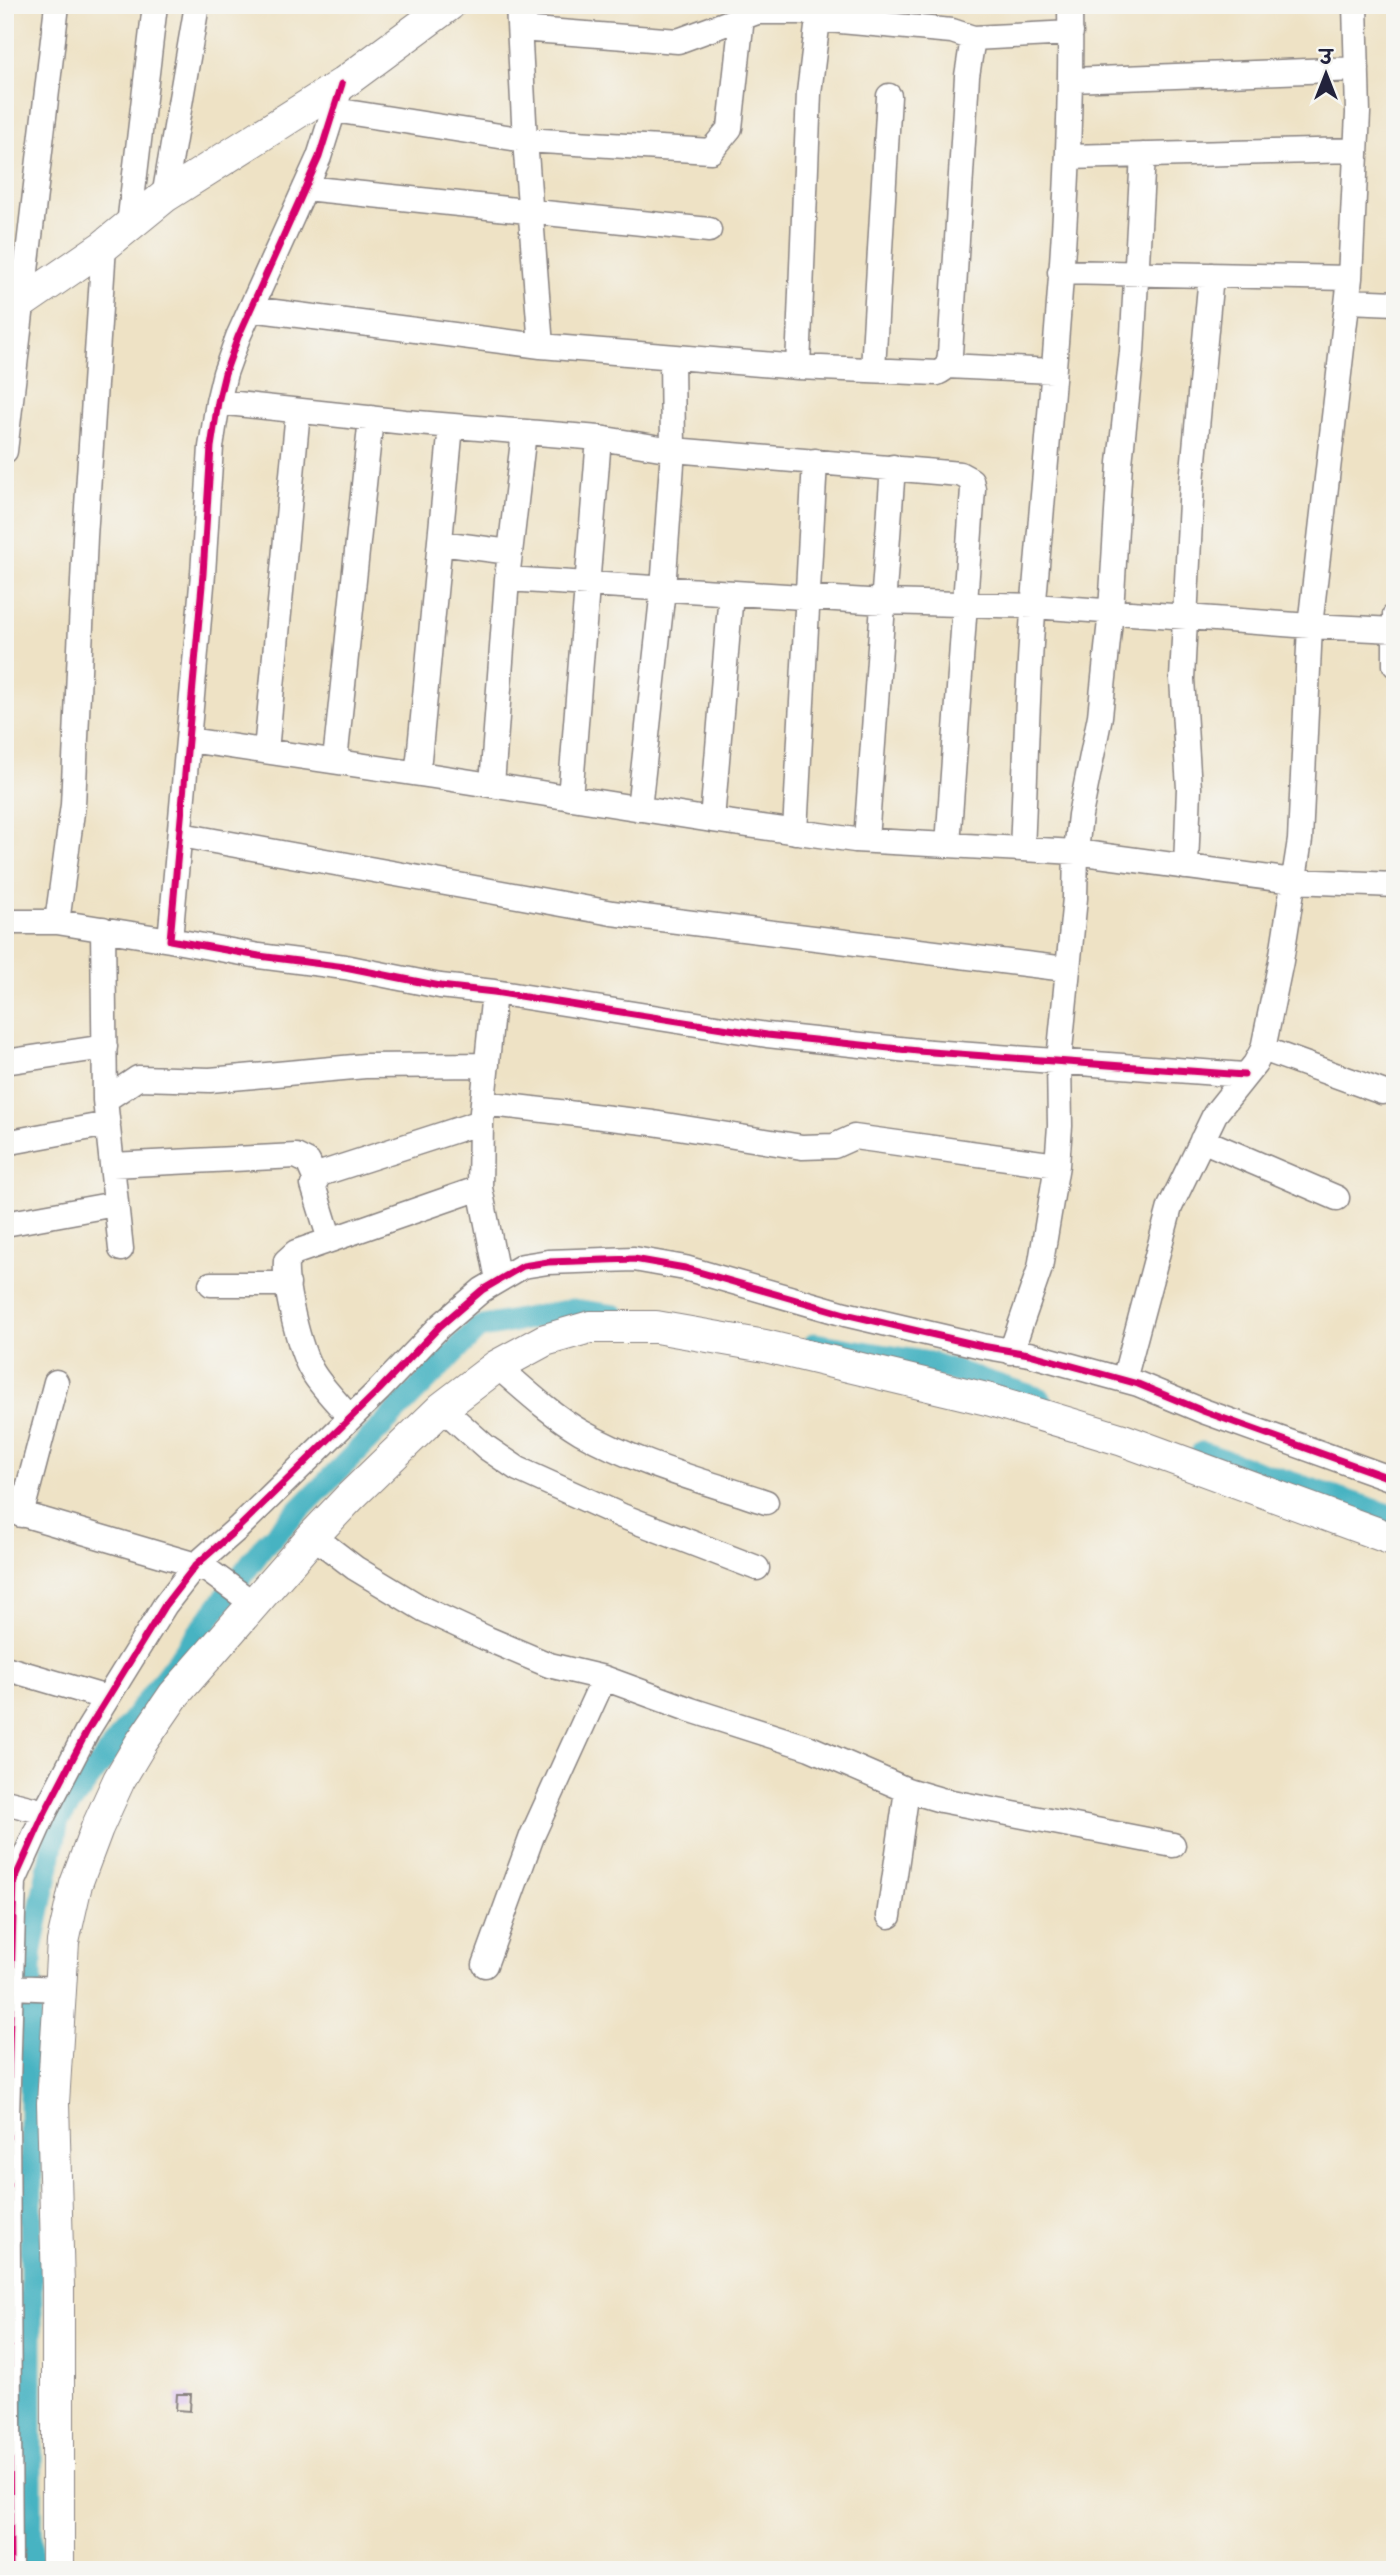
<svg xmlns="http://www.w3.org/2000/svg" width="1400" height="2575" font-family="Caveat,'Playpen Sans Deva',sans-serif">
	<rect width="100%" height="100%" fill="#f6f6f2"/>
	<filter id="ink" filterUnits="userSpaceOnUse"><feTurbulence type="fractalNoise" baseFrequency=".0143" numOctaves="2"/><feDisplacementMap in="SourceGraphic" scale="14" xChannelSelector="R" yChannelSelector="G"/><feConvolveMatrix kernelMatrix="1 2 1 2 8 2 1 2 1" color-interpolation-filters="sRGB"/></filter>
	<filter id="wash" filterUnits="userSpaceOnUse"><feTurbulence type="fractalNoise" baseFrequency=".00686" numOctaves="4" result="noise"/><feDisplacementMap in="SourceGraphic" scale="28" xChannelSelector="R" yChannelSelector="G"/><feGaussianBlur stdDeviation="1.57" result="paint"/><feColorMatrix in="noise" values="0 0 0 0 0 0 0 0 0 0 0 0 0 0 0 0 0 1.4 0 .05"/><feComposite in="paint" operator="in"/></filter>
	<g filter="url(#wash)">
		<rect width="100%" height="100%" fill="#eee2c5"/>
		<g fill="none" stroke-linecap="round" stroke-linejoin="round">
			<path stroke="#46b3c2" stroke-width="23" d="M815 1344 930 1363 1040 1399
				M1202 1453 1395 1517
				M31 2570V1954L58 1820 263 1547 478 1328 572 1310 615 1316"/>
		</g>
		<g id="blocks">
			<path fill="#d7b2ef" d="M177 2394H191L190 2411 176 2410Z"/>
		</g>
	</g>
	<g filter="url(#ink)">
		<use href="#blocks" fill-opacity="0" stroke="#888280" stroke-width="2"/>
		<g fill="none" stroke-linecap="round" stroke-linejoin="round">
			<g stroke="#888280" stroke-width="27">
				<path id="minor" d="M518 5 525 140 541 346
					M520 29 678 41 757 12H806L818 19 952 31 973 38 1071 33
					M1071 80 1357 69
					M342 84 319 157 238 337 225 373 218 402 211 447 203 574 170 940 259 956 345 967 440 986 494 992 767 1035 918 1051 1244 1075
					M334 110 525 140 711 151 730 128 742 17
					M1068 157 1356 150
					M305 188 709 230
					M164 197 197 5
					M129 225 155 5
					M1060 272 1350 278
					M1348 301 1395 303
					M251 309 541 346 798 367 937 373C947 369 949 364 950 354L967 76 973 38
					M947 366 1053 371
					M798 367 809 93 818 19
					M873 369 889 96
					M218 402 405 422 599 438 570 798
					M599 438 673 450 960 474 971 480 973 489 948 845
					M5 451 57 5
					M440 543 510 552
					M507 579 884 602 1034 606 1310 626 1395 630
					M1395 615V665
					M189 740 433 776 712 820 855 840 1076 852 1293 881 1395 885
					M266 751 298 411
					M335 761 371 418
					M416 773 419 759 451 426
					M492 785 507 579 524 432
					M639 809 663 589 673 450 672 357
					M712 820 731 593
					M795 832 815 461
					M181 835 612 913 1066 969
					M866 840 893 467
					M1022 849C1026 767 1027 684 1034 601 1050 403 1073 204 1070 5
					M1186 867 1189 788 1182 679 1192 482 1211 275
					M5 922H57L170 940
					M57 922 73 805 85 537 104 246
					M103 929 105 1100 121 1249
					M494 992 481 1122 480 1188 498 1280
					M1263 1049 1382 1092
					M5 1062 105 1047
					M105 1100 138 1078 210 1080 365 1066 487 1065
					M483 1103 653 1123 802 1147 834 1146 854 1137 1057 1165
					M1202 1140 1337 1198
					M5 1143 108 1124
					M112 1165 296 1156 308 1162 315 1178
					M5 1224 115 1204
					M330 1240 313 1185 320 1174 481 1122
					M211 1284H288
					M1011 1352 1040 1268 1057 1165 1060 1126 1059 1060 1075 898 1076 852 1080 815 1100 716 1111 611 1120 463 1132 352 1143 155
					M497 1366C524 1389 550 1414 581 1432 637 1464 704 1481 766 1502
					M1124 1380 1170 1207 1215 1114 1255 1064 1263 1049 1281 961 1300 840 1310 626 1350 278 1358 113 1355 5
					M442 1408 487 1448 518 1469 622 1516 757 1568
					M350 1418C338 1403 322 1388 312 1371 299 1349 284 1286 286 1261L296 1252 480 1188
					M5 1509 196 1565 210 1572 254 1604
					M21 1515 56 1382
					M313 1536 355 1568 423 1609 488 1639 549 1665 604 1678 691 1710 810 1748 907 1790 941 1800 1173 1845
					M5 1668 107 1698
					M5 1802 45 1812
					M889 1916 907 1790
					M485 1965 532 1836 604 1678
					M12 1987 60 1989
					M10 2570 7 2116 14 1881 45 1812 87 1731 165 1605 196 1565 238 1528 379 1390 440 1326 482 1290 523 1266 548 1262 634 1259 685 1268 845 1314 982 1346 1029 1354 1138 1384 1203 1411 1395 1480"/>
			</g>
			<g stroke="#888280" stroke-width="34">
				<path id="tertiary" d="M5 314 104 246 164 197 342 84 449 5
					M58 2570V2287L53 2103 63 1942 76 1884 97 1828 119 1780 141 1743 174 1695 313 1536 350 1497 442 1408 497 1366 545 1340 590 1327H656L765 1346 991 1400 1123 1440 1395 1540"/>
			</g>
			<use href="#minor" stroke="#fff" stroke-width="24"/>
			<use href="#tertiary" stroke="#fff" stroke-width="32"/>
			<g stroke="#f6f6f2" stroke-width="11">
				<path id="cycleway" d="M342 84 319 157 238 337 225 373 218 402 211 447 203 574 170 940 259 956 345 967 440 986 494 992 767 1035 918 1051 1244 1075
					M10 2570 7 2116 14 1881 45 1812 87 1731 165 1605 196 1565 238 1528 379 1390 440 1326 482 1290 523 1266 548 1262 634 1259 685 1268 845 1314 982 1346 1029 1354 1138 1384 1203 1411 1395 1480"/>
			</g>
			<use href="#cycleway" stroke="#d6006c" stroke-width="7"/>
		</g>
	</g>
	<rect width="1400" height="2575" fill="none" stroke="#f6f6f2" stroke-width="28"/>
	<g transform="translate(1326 74)" stroke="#f6f6f2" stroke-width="5" paint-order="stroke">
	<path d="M0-5L12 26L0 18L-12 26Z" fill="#22223b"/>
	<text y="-10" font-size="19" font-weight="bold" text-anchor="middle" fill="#22223b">उ</text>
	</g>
</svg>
